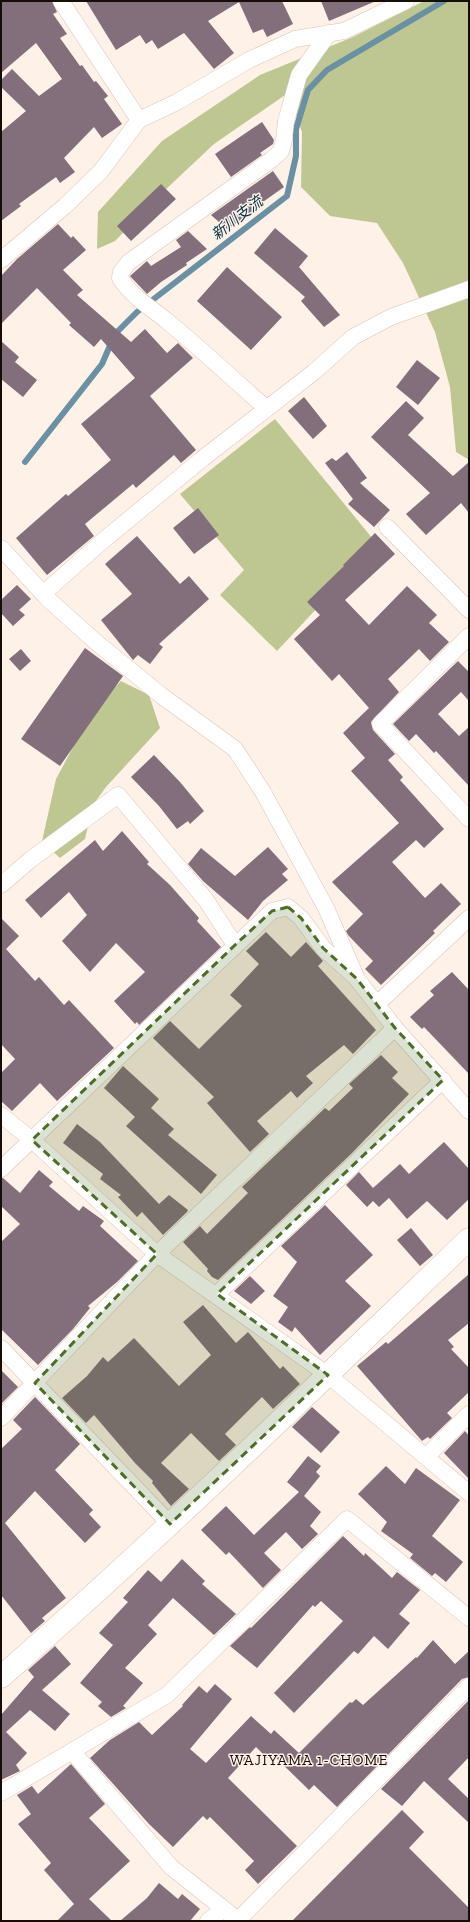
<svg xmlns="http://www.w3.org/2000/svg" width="470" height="1922" font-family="'Zilla Slab','Noto Sans JP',serif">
	<rect width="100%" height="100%" fill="#fef1e7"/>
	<path fill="#bec792" d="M424 1H469V460L456 452 450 387 435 332 403 263 377 223 330 216 301 187 302 132 288 93 214 144 164 191 115 241 97 249 98 212 162 141 260 75 353 37Z
		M275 419 377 544 277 651 220 595 244 570 180 494Z
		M121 681 149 695 160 728 106 787 93 805 85 839 60 858 42 841 56 779 93 710Z"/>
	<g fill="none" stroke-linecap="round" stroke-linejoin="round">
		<path stroke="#6990a3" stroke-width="6" d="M25 462 102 364 115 334 137 312 287 196 296 156V129L308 90 327 70 444 1"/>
	</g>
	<path fill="#836e7b" d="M1 1H52L57 12 53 14 67 34 60 38 80 66 82 65 94 82 96 81 108 96 104 99 122 124 102 138 94 127 64 158 75 172 60 183 56 177 19 204 21 206 1 221V132L26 111 1 87V80L12 69 39 96 62 79 36 43 1 73Z
		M86 1H282L293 24 267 37 263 29 253 33 239 2 208 21 234 53 214 69 184 33 158 49 152 40 146 44 140 35 116 50Z
		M321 1H376L329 21Z
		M262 122 274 140 273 144 260 153 262 155 231 177 215 154Z
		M273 171 284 187 260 204 262 207 227 229 211 215Z
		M161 184 176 199 131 241 117 226Z
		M58 224 71 238 73 236 86 250 63 270 83 290 77 295 131 342 145 329 167 353 178 343 193 358 150 396 196 450 181 463 174 455 136 488 133 484 85 524 94 536 47 575 16 538 66 494 68 496 111 460 81 424 135 378 101 339 94 347 69 325 71 323 37 288 1 324V276L17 259Z
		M275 228 308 256 299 267 340 315 324 327 301 301 305 297 254 253Z
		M188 231 207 249 186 263 187 265 161 282 147 294 130 276 147 261 151 266 181 247 176 240Z
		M227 267 282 317 251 350 197 301Z
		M1 341 19 357 15 362 37 380 23 397 1 379Z
		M417 360 440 378 418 405 396 387Z
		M304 397 327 426 313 439 288 411Z
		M406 401 424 418 408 435 453 476 469 462V513L461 503 426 535 406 514 430 493 371 437Z
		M347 452 367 478 360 483 390 510 374 527 348 504 353 499 325 463 332 458 336 461Z
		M198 508 219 535 194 554 173 528Z
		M375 533 395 554 345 600 369 625 407 586 437 615 429 623 449 642 430 661 419 649 388 679 399 692 371 722 373 730 395 754 388 760 403 777 400 780 444 829 424 848 416 840 392 862 425 898 441 883 461 904 433 931 435 933 381 985 365 969 373 961 348 935 346 931 363 914 332 882 399 823 351 771 365 758 343 733 369 708 339 674 332 681 294 639 320 615 307 602 344 566 343 565Z
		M137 536 180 584 189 576 209 599 159 644 163 647 150 664 138 655 133 660 101 620 132 594 105 564Z
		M17 585 31 599 19 610 25 615 13 626 1 613V600Z
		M85 648 123 676 60 766 21 739Z
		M21 649 31 661 20 671 9 659Z
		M458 661 469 672V701L461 692 438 714 459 736 469 727V786L436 751 434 753 416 734 409 741 393 724Z
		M154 755 180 782 204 811 190 824 188 821 177 829 159 806 131 777Z
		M122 831 149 862 147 864 170 885 199 918 197 921 221 947 139 1025 137 1022 135 1024 114 1001 145 972 116 943 90 972 62 941 87 915 69 892 41 918 25 900 95 840 103 851Z
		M268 847 288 869 282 874 288 880 263 901 248 920 203 881 188 864 201 848 235 876Z
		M1 918 19 936 6 949 35 981 39 977 64 1005 69 1000 114 1048 57 1101 40 1083 12 1111 1 1101V1073L15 1059 1 1044Z
		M266 932 291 957 306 942 323 961 318 966 376 1030 353 1054 344 1045 306 1076 313 1083 297 1098 291 1091 257 1121 269 1134 250 1152 207 1103 214 1097 153 1038 170 1021 199 1049 242 1006 230 995 259 964 246 951Z
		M452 972 469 990V1074L424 1027 422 1029 410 1017 434 995 430 991Z
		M381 1055 398 1072 392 1078 409 1094 352 1153 218 1280 212 1277 207 1271 208 1269 183 1242 200 1226 207 1234 248 1193 242 1187 325 1108 329 1111 353 1088 349 1084Z
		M123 1066 159 1099 151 1108 174 1129 168 1135 217 1175 201 1194 126 1126 135 1117 104 1088Z
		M77 1124 100 1142 159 1204 169 1195 188 1210 187 1212 163 1235 142 1212 137 1217 118 1197 121 1195 100 1179 103 1174 63 1143Z
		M444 1142 469 1169V1199L447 1220 427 1201 407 1219 389 1198 379 1207 373 1201 367 1207 346 1185 359 1172 373 1188 400 1164 409 1174Z
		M39 1170 53 1182 49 1186 79 1211 83 1206 104 1221 100 1226 138 1261 117 1282 88 1306 90 1308 73 1329 38 1365 1 1329V1242L20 1224 1 1206V1178H3L20 1193Z
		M325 1205 373 1255 345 1281 371 1306 320 1355 295 1327 292 1332 278 1322 288 1307 273 1296 297 1262 281 1246Z
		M411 1228 433 1255 420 1266 397 1240Z
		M469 1274V1323L448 1340 454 1347 451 1349 469 1368V1392L447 1413 452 1418 430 1439 428 1437 422 1441 357 1366 386 1342 388 1344Z
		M250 1276 265 1291 251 1304 234 1291Z
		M203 1305 236 1343 248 1332 280 1369 283 1366 300 1384 273 1409 262 1397 225 1434 236 1445 219 1461 191 1433 161 1463 189 1489 171 1506 152 1483 153 1481 135 1463 94 1415 86 1423 62 1398 87 1376 103 1357 108 1362 134 1338 179 1386 211 1355 183 1322Z
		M1 1370 18 1387 1 1404Z
		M35 1397 80 1444 55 1470 93 1510 89 1514 101 1527 85 1543 35 1491 5 1523 66 1598 42 1618 45 1621 31 1633 1 1595V1449L22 1429 13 1420Z
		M312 1407 340 1432 321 1453 292 1427Z
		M465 1431 469 1436V1479L444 1453Z
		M308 1456 321 1466 316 1472 320 1476 304 1496 321 1512 310 1526 318 1534 302 1549 286 1532 264 1553 281 1570 263 1588 229 1552 226 1555 201 1530 226 1506 254 1535 299 1492 287 1482Z
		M386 1466 405 1484 416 1468 460 1500 432 1536 463 1562 446 1582 435 1573 432 1576 410 1558 413 1554 381 1531 387 1522 358 1494Z
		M343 1536 364 1556 365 1553 392 1578 397 1572 420 1590 399 1614 410 1623 388 1649 374 1636 358 1654 354 1651 294 1713 274 1693 343 1621 321 1601 315 1607 313 1605 257 1668 230 1646 250 1627 251 1628Z
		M182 1559 205 1581 202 1584 236 1614 214 1635 173 1598 148 1625 157 1634 125 1668 143 1683 123 1706 126 1708 111 1717 98 1706 102 1702 80 1683 113 1645 99 1633 128 1602 123 1598 148 1570 161 1582Z
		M433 1640 455 1664 469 1651V1677L462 1679 337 1807 314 1785 309 1790 271 1753 267 1758 256 1747 228 1778 297 1846 258 1884 245 1870 254 1861 210 1817 207 1820 203 1816 173 1847 149 1824 90 1758 110 1740 139 1722 152 1735 183 1706 182 1705 199 1686 207 1693 215 1684 232 1699 190 1749 206 1763 251 1716 271 1734 274 1730 299 1753 350 1702 352 1703 356 1699 363 1705 416 1657 417 1658Z
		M55 1646 71 1664 42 1690 70 1714 55 1731 30 1710 6 1732 27 1753 16 1765 20 1771 1 1780V1715L34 1677 28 1670Z
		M469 1700V1757L448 1779 469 1799V1823L424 1781 402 1806 381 1789Z
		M71 1764 105 1804 89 1818 130 1861 89 1899 112 1921H57L74 1904 44 1870 51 1863 18 1824 31 1814 17 1795 32 1786 38 1794Z
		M402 1810 424 1832 409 1848 469 1908V1921H292Z
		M159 1883 178 1899 182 1894 200 1909 190 1921H120L147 1898Z"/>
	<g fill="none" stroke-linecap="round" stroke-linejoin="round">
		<g stroke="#dac4b5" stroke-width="17">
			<path id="street" d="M61 1 139 120
				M1 260 65 206 101 171 139 120 177 102 249 60 295 39 344 31 406 1
				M266 408C233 379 201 349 167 321 150 307 132 297 120 278L121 272 129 262 271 160 281 151 284 140 286 121 299 75 329 33
				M387 527 469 610
				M1 548 49 600 96 642 162 696 235 749 263 792 326 908 357 979 395 1028 469 1111
				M43 594 99 544 202 459 314 372 353 337 391 317 469 289
				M469 636 380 724 469 819
				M1 885 30 860 118 795 206 900 235 945
				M377 1004 469 918
				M1 1115 32 1140 157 1254 328 1375 469 1493
				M1 1169 272 911 288 907 301 918 323 948 354 976
				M217 1294 443 1080
				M1 1348 170 1524
				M1 1418 157 1254 395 1028
				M426 1457 469 1414
				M72 1751 171 1867 239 1921
				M1 1793 167 1695 347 1519 469 1618
				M238 1920 469 1686
				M208 1921 224 1909"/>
		</g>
		<g stroke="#dac4b5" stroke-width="23">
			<path id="secondary" d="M1 1677C162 1536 315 1387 469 1239"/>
		</g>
		<use href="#street" stroke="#fff" stroke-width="16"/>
		<use href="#secondary" stroke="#fff" stroke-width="22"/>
	</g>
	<path fill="#4d6e26" fill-opacity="0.2" stroke="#4d6e26" stroke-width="3" stroke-dasharray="8 5" stroke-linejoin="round" d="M288 907 301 918 323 948 357 979 395 1028 443 1080 217 1294 328 1375 170 1524 35 1383 157 1254 32 1140 235 945 272 911Z"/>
	<g text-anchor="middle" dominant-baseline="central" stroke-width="3" stroke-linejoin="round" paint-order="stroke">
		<g font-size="15" font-style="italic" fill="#01364a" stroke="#fef1e7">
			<text transform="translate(237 218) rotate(-38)">新川支流</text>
		</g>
		<g font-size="15" letter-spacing="1" fill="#140d08" stroke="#fef1e7">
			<text x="309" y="1760">WAJIYAMA 1-CHOME</text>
		</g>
	</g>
	<rect width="470" height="1922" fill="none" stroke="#140d08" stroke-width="4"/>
</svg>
